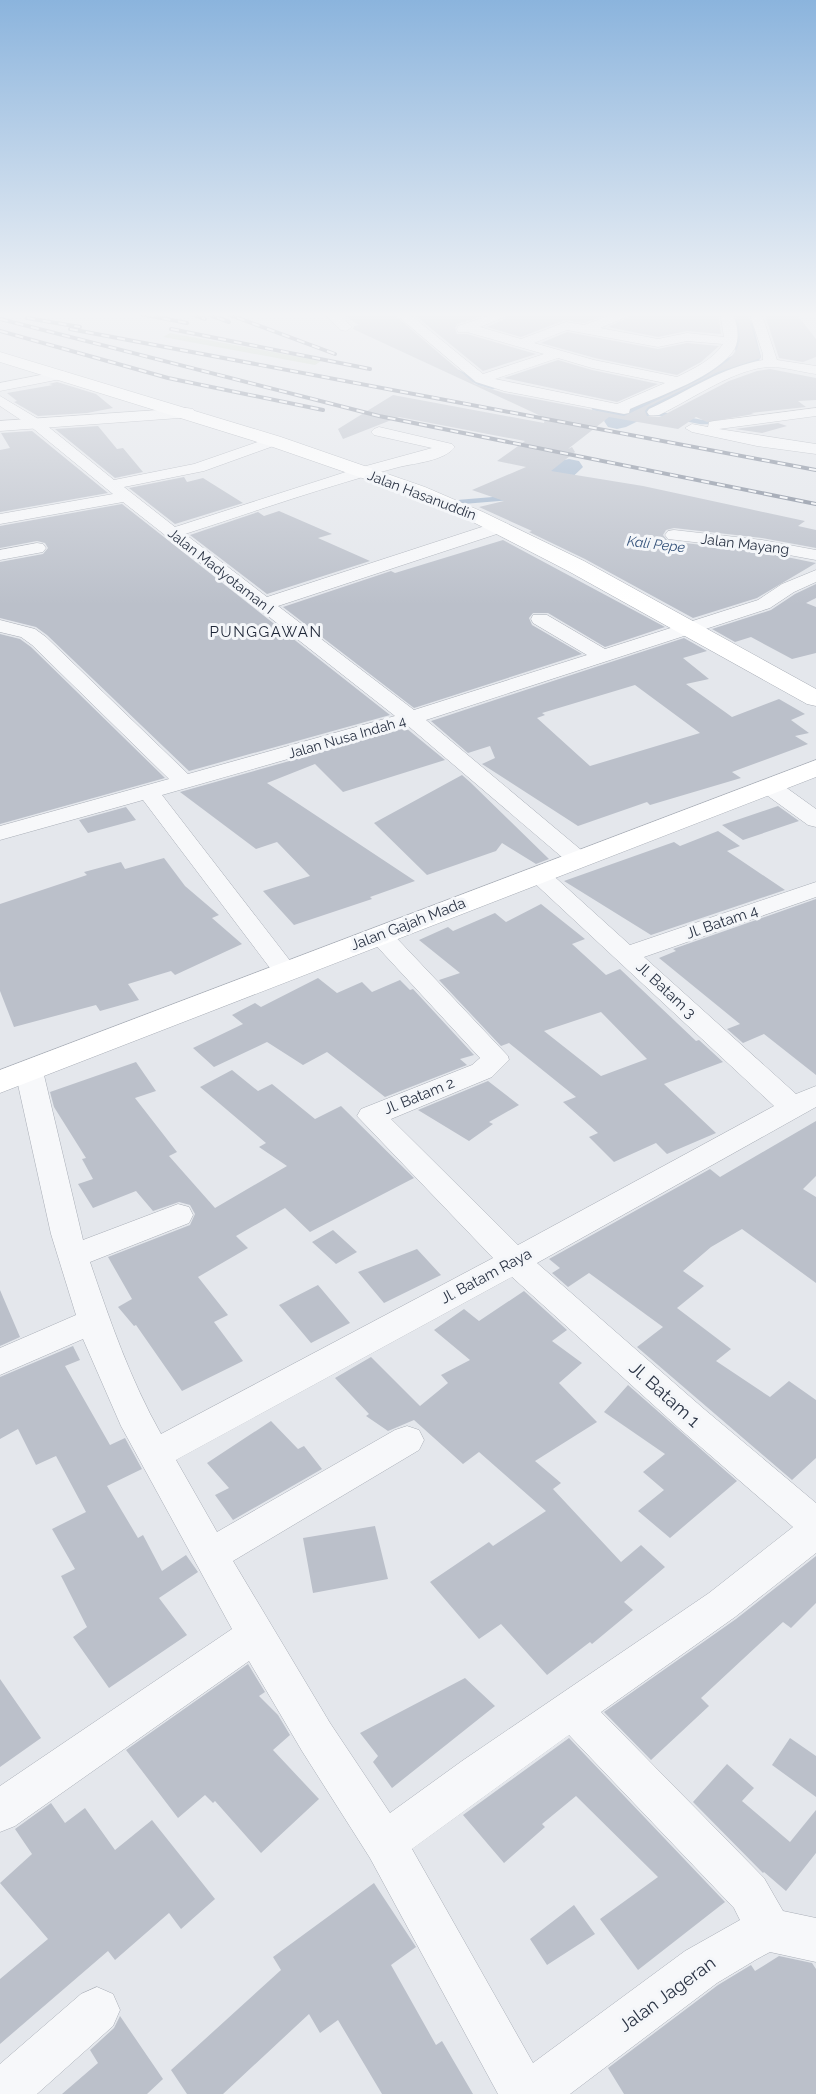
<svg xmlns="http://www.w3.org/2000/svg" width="816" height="2094" font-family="Raleway,sans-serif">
	<rect width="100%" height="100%" fill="#e4e7ec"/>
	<path fill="#c9d6c5" d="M170 333 321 361 315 365 163 337Z"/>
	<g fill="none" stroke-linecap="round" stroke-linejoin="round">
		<path stroke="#9fb4cc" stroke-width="4.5" d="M458 372 479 383 493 387
			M594 408 624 417
			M640 410 701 422H720
			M460 502 508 498"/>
		<path fill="#9fb4cc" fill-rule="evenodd" d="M742 318 750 320 753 325 761 357 758 362 626 427 617 429 608 427 604 421 608 415 736 354 731 325 734 320Z
			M569 459 579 461 583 467 562 487 571 505 587 522 583 528C554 536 543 507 533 485L559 461Z"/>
	</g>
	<path fill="#bbc0ca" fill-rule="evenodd" d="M339 312H391L475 384 504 393 624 416 703 378 729 360 737 349 740 340 739 325 734 312H747L761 358 718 372 648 407 645 411 647 416 660 417 729 381 757 371 770 369 816 378V400L798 401 806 407 751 413 754 414 707 422 696 417 678 429 609 417 568 449 572 447 575 452 551 471 643 486 805 521 798 526 816 530V548L762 538 674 528 666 530 663 535 668 541 762 552 816 563 757 598 693 618 585 559 529 532 532 531 479 507 504 501 472 490 526 467 497 461 525 441 399 417 343 439 338 429 393 395 544 423 545 418 353 329 354 326 359 325Z
		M411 312H483L484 315 457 324 455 328 457 334H467L536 354 483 371Z
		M502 312H613L584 323 565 320 521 337 487 327 505 319 506 315Z
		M640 312H718L721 334 687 331 658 337 608 327Z
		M764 312H795L816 339V357L803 362 779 358Z
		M567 332 658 349 687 343 719 346 701 362 677 375 595 358 541 343Z
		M558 360 592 370 658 384 617 402 504 378Z
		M57 382 96 394 113 408 87 413 38 416 14 402 17 401 7 393 53 385 49 384Z
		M778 423 787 426 762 433 735 429Z
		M98 426 117 449 123 448 143 472 115 478 55 429Z
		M32 431 108 493 0 512V450L10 448 1 433Z
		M184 477 187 482 203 478 243 503 175 524 129 488Z
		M122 504 390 715 189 771 47 635 36 627 0 618V562L43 554 48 548 45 543 37 541 0 548V526Z
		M279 511 332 534 318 538 370 561 267 594 190 535 258 512 264 516Z
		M503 540 665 627 605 647 548 613H533L529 618 532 625 582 654 414 708 283 607 391 571 395 573Z
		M816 584V598L806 603 816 607V653L792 659 751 637 735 642 712 629 771 610 795 594Z
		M0 634 20 639 31 647 165 778 0 824Z
		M684 638 707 651 683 658 709 679 686 684 732 717 779 699 805 714 791 720 809 733 795 736 808 744 732 772 741 778 650 805 647 802 578 826 482 764 495 758 490 746 468 753 431 721ZM635 685 700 733 590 766 537 718 545 715 542 713Z
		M406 728 445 760 343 792 315 764 267 783 415 881 370 897 372 899 294 925 263 891 310 876 277 842 256 849 180 792Z
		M462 775 470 782 549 859 536 864 502 843 496 851 427 875 374 823Z
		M778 806 799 821 743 840 722 825Z
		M126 807 136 820 88 833 79 820Z
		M718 831 740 846 727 851 785 890 651 935 564 881 674 842 680 846Z
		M164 858 185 886 219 915 212 918 242 944 175 975 171 971 128 984 139 1000 100 1011 96 1005 14 1027 0 991V904L87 875 84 872 121 862 125 869Z
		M816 899V1075L764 1034 743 1043 727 1029 740 1024 659 958 676 951 673 949Z
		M541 904 585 939 572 944 606 975 620 969 696 1041 699 1040 723 1062 664 1084 716 1133 667 1154 656 1143 614 1162 589 1137 598 1133 563 1102 576 1097 509 1043 501 1046 439 980 460 973 419 940 448 927 453 931 495 913 506 922ZM601 1012 647 1059 601 1076 544 1031Z
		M318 978 337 993 362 982 372 992 400 980 410 990 413 989 474 1055 460 1059 467 1065 385 1097 327 1052 303 1065 267 1042 214 1067 193 1048 243 1024 232 1015 255 1003 261 1007Z
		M136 1062 156 1091 135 1098 177 1152 169 1156 215 1208 287 1166 259 1147 266 1143 200 1087 232 1070 258 1091 272 1084 315 1119 341 1106 414 1178 310 1232 285 1208 236 1236 248 1248 198 1277 228 1315 214 1322 243 1361 182 1391 136 1325 134 1326 118 1307 132 1299 108 1257 190 1225 195 1214 190 1205 179 1202 153 1211 136 1191 93 1208 78 1184 93 1179 82 1159 86 1158 54 1107 50 1092Z
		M488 1081 519 1105 489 1122 493 1124 469 1141 418 1110Z
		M816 1121V1176L803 1189 816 1197V1283L742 1229 711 1247 683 1271 704 1286 677 1308 731 1349 716 1361 770 1397 789 1381 816 1400V1458L792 1480 637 1347 663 1327 589 1273 568 1287 552 1273 560 1268 549 1259 710 1169 720 1177Z
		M333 1230 357 1252 336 1264 312 1242Z
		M417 1249 441 1275 384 1303 358 1272Z
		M318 1285 350 1323 311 1343 279 1305Z
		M0 1290 20 1337 0 1346Z
		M524 1291 567 1330 552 1341 582 1363 559 1383 597 1422 535 1461 561 1483 553 1489 621 1562 641 1545 665 1567 624 1602 633 1610 592 1644 590 1642 547 1675 501 1624 479 1639 430 1582 489 1542 493 1546 546 1511 479 1452 463 1464 414 1420 388 1431 366 1416 369 1414 335 1378 371 1357 420 1406 448 1383 441 1375 470 1360 434 1330 464 1309 479 1321Z
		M73 1346 80 1360 65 1366 110 1445 125 1438 142 1469 107 1486 138 1538 143 1535 162 1571 186 1555 198 1572 159 1598 187 1635 109 1688 73 1637 87 1627 61 1576 75 1569 52 1529 86 1512 56 1456 36 1465 18 1429 0 1439V1377Z
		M628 1385 737 1481 670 1538 638 1511 664 1490 643 1472 665 1454 604 1412Z
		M271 1421 298 1449 304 1446 322 1469 233 1520 215 1495 229 1488 207 1463Z
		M375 1526 388 1579 313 1593 303 1538Z
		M816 1556V1603L791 1628 783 1622 701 1698 709 1706 651 1760 604 1712 736 1619Z
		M248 1664 265 1692 259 1696 278 1715 290 1735 273 1750 319 1799 261 1853 215 1801 213 1803 205 1795 178 1818 126 1750Z
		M465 1678 495 1706 392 1788 373 1762 378 1756 360 1733Z
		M0 1679 41 1738 0 1767Z
		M569 1738 725 1902 638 1970 600 1919 658 1877 576 1796 542 1824 545 1827 504 1863 463 1815Z
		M790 1738 816 1756V1797L772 1765Z
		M727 1764 754 1788 742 1801 790 1842 816 1810V1853L786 1891 764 1872 763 1873 693 1802Z
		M51 1803 65 1823 85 1808 115 1850 152 1820 215 1899 181 1929 169 1913 115 1960 108 1951 0 2044V1979L48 1939 0 1883 32 1854 15 1829Z
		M374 1883 416 1947 391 1965 436 2045 442 2041 473 2094H382L338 2020 320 2033 309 2014 223 2094H187L171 2070 281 1970 273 1957Z
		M574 1905 595 1934 547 1965 530 1939Z
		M779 1956 812 1963 816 1969V2094H624L608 2068 718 1985 751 1965 755 1971Z
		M120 2016 163 2079 147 2094H62L98 2063 90 2050 114 2028Z"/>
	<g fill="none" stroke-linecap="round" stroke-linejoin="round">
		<g stroke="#a9aeb7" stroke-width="1">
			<path id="minor" d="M322 312H336L352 327 346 331 341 330Z
				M393 312H407L483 374 544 354 467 332H458L457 329 458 326 488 316 485 312H499L504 317 480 327 521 339 566 322 584 325 620 312H638L600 328 658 339 687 333 724 337 720 312H732C737 322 740 337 735 348 719 376 659 396 630 409L629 413 624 414 504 391 476 382ZM567 330 658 347 687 341 723 344C713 360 693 369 677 377L594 360 534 343ZM558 358 592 368 665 383 617 404 495 379Z
				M749 312H761L777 360 816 366V374C801 372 785 367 770 367 735 368 691 400 659 415H649L647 412 649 409C687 392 722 367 763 360V354Z
				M61 371 66 372 68 375 66 378 0 391V383Z
				M0 396 40 420 114 480 194 464 269 438H279L282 441 279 444 204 471 124 487 175 527 355 469 432 448 374 435 371 432 374 429 379 427 452 444 455 447C444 461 416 463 399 467 327 486 256 511 185 534L267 597 494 523H506L508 527 506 531 278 606 414 710 587 655 533 623 531 619 533 615H547L605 649 758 600 782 584 816 570V582L794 592 770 608 426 720 586 854 590 859 586 864 578 866 570 864 407 725 162 795 298 971 294 976 285 979 276 976 143 800 0 840V826L169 779 32 645 21 637 0 632V620L35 629 46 637 188 774 395 716 123 502 0 524V514L113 494 30 426 0 406Z
				M816 408V416L719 429 816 444V454L757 446 692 432 685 428 692 424 708 427 709 422 714 421Z
				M674 530 762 540 816 550V560L762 550 668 539 665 535 668 531Z
				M37 543 43 544 46 548 43 552 0 560V550Z
				M769 779 777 781 816 809V827L808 825 761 791 758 786 761 781Z
				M538 867 546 869 630 945 816 882V897L644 957 796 1094 816 1086V1107L537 1263 704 1409 816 1503V1553L735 1617 601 1712 764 1878 783 1911 816 1918V1962L770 1952 757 1959 717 1983 570 2094H498L370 1858 302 1751 249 1661 15 1826 0 1832V1786L232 1629 121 1426 83 1339 0 1375V1348L76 1315 51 1234 15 1071 19 1065 29 1062 39 1065 43 1071 83 1240 178 1204 189 1207 193 1215 189 1223 90 1262C110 1321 130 1379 161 1434L493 1258 357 1116 361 1109 472 1065 480 1058 371 940 368 935 371 930 380 928 389 930 508 1056 509 1060 492 1077 391 1119 518 1245 774 1106 530 879 526 874 530 869ZM512 1277 680 1429 793 1527 709 1593 462 1761 390 1813 330 1723 233 1561 419 1450 424 1440 419 1430 407 1426 395 1430 217 1532 176 1460ZM569 1735 734 1908 740 1920 685 1951 533 2063 412 1849Z
				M97 1987 113 1994 120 2010 113 2026 37 2094H0V2064L81 1994Z"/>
		</g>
		<g stroke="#a9aeb7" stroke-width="1">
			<path id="tertiary" d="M187 408 193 409 196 413 193 417 0 431V421Z"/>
		</g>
		<g stroke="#a9aeb7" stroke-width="1">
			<path id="secondary" d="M0 352 281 437 425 487 483 512 584 561 816 689V706L807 704 568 571 469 520 411 495 267 445 0 362Z
				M816 760V777L0 1093V1070Z"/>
		</g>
		<use href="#minor" fill="#f7f8fa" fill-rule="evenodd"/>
		<use href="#tertiary" fill="#f7f8fa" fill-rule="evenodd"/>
		<use href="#secondary" fill="#fff" fill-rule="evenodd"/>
		<g stroke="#7d8696" stroke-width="4">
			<path id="rail" d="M131 312 187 323
				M187 312 205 319
				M202 312 229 322
				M222 312 335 354
				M27 318 80 327
				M0 319 379 416 816 504
				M70 329 816 470
				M171 329 370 369
				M0 331 168 378 323 410"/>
		</g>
		<use href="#rail" stroke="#f4f6f9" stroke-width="2" stroke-dasharray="8" stroke-linecap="butt"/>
	</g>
	<linearGradient id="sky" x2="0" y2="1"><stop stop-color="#8bb4dd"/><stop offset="0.52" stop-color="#f3f4f6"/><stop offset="1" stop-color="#f3f4f6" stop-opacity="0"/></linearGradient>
	<rect width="816" height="605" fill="url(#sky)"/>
	<g text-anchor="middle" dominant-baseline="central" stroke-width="6" stroke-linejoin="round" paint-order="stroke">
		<g font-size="14" fill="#2b3445" stroke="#f4f6f9">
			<text transform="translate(422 495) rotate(21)">Jalan Hasanuddin</text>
			<text transform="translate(745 544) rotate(7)">Jalan Mayang</text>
			<text transform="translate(221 571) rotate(38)">Jalan Madyotaman I</text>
			<text transform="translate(347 737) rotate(-16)">Jalan Nusa Indah 4</text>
		</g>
		<g font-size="14" font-style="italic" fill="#34527a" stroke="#f4f6f9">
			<text transform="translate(656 544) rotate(7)">Kali Pepe</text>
		</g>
		<g font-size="15" letter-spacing="1.5" fill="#1d2536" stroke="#f4f6f9">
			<text x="266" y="632">PUNGGAWAN</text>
		</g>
		<g font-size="15" fill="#2b3445" stroke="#f4f6f9">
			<text transform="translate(722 922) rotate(-19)">Jl. Batam 4</text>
			<text transform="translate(408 924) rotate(-21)">Jalan Gajah Mada</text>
			<text transform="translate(666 990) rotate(43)">Jl. Batam 3</text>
			<text transform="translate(419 1096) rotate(-22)">Jl. Batam 2</text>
			<text transform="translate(486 1276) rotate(-28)">Jl. Batam Raya</text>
		</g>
		<g font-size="18" fill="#2b3445" stroke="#f4f6f9">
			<text transform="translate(665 1394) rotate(42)">Jl. Batam 1</text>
			<text transform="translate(667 1994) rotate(-36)">Jalan Jageran</text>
		</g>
	</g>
</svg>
